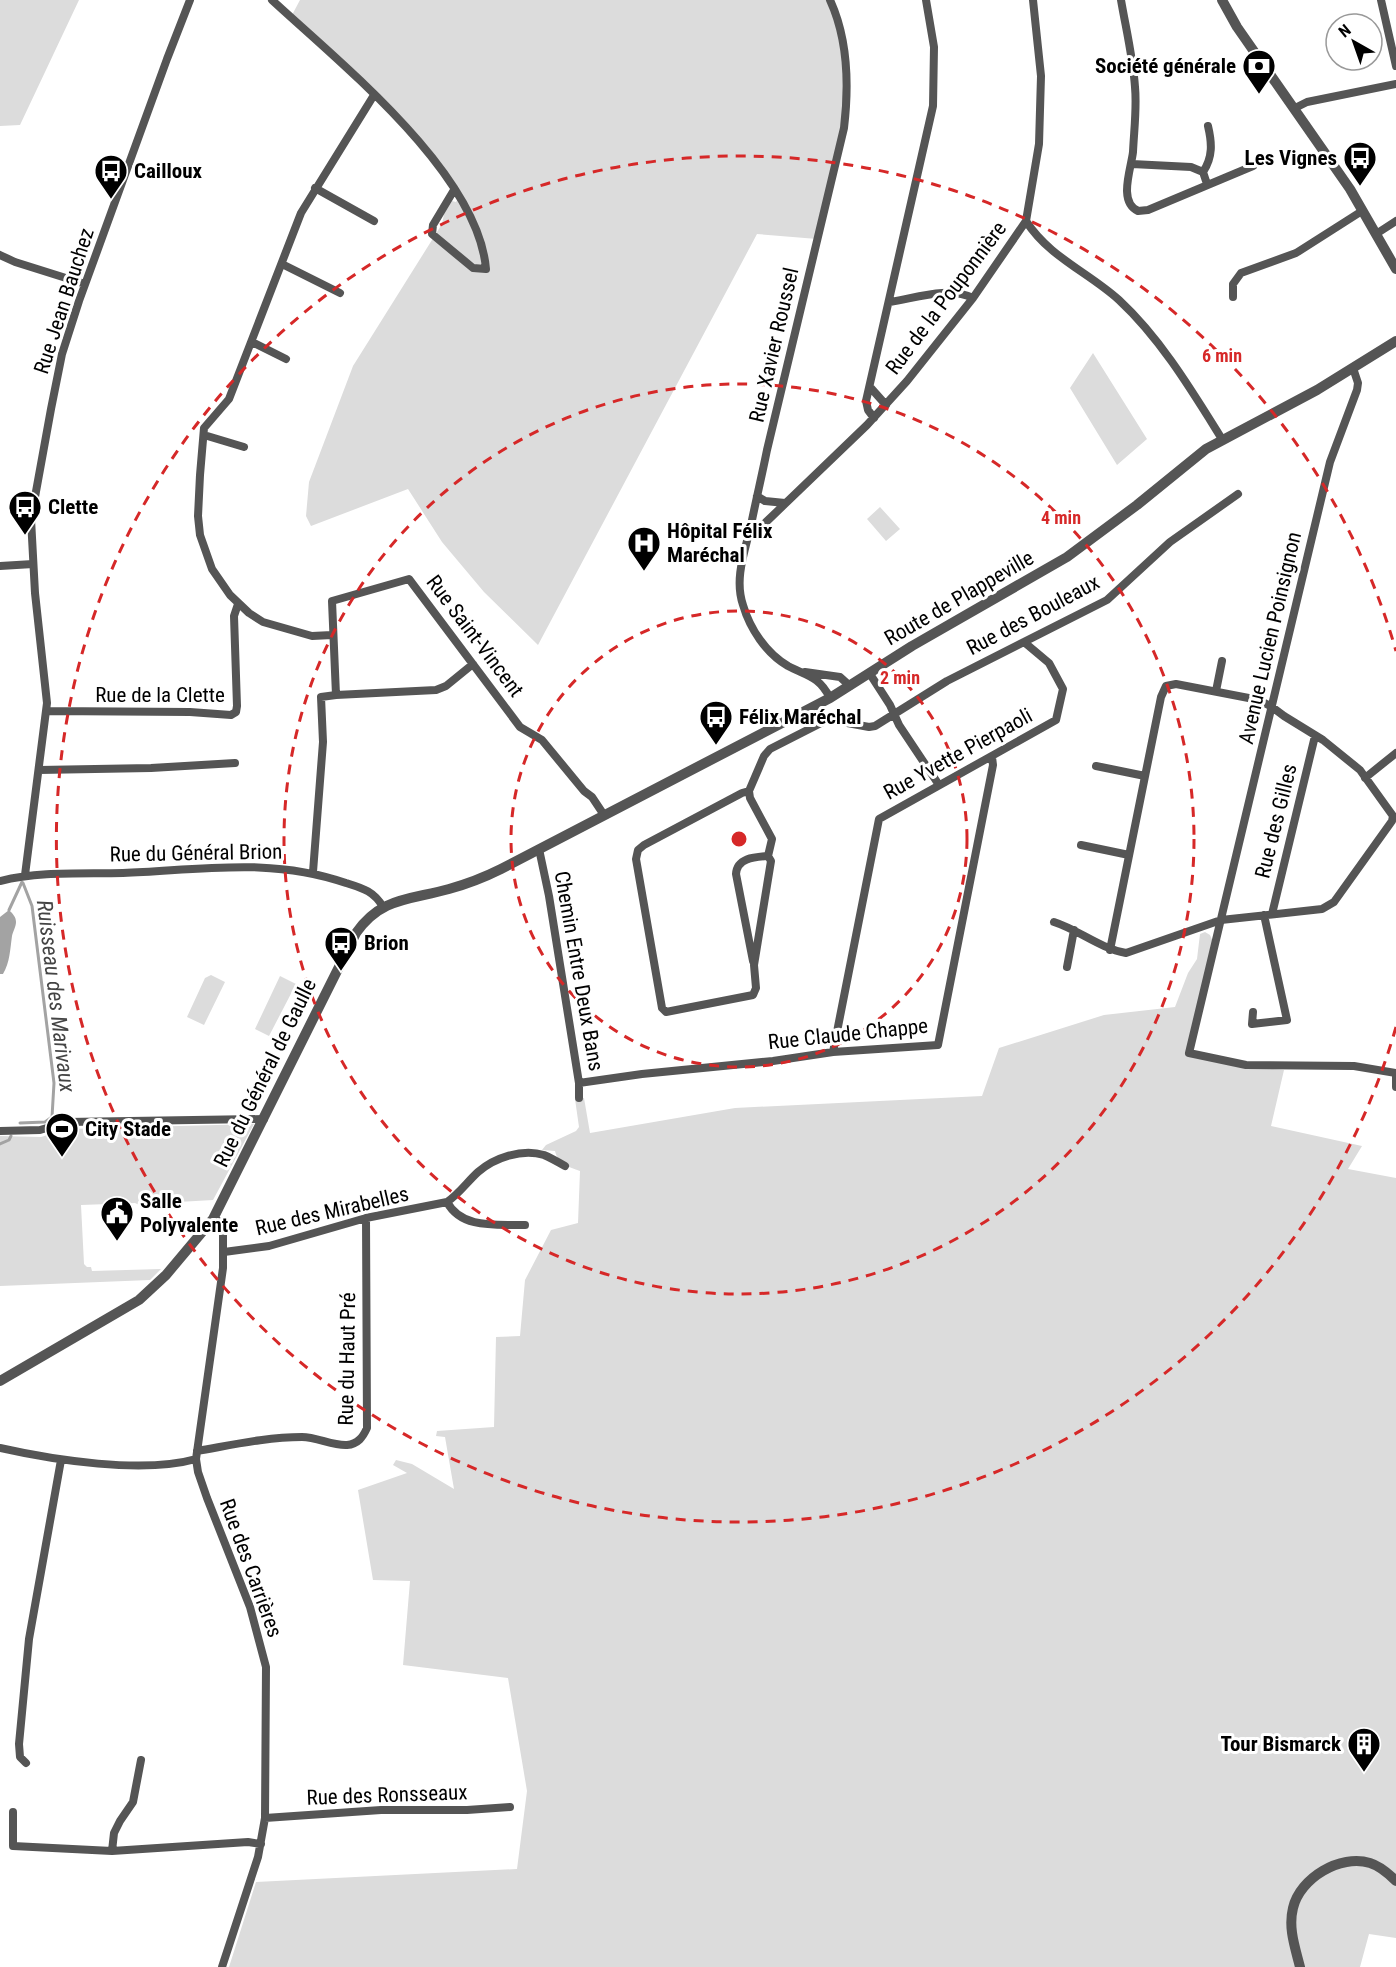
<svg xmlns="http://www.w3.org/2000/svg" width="1396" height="1967" font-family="'Roboto Condensed',sans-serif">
	<rect width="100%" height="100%" fill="#fff"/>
	<path fill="#dcdcdc" d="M0 0H79L20 125 0 126Z
		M300 0H830L844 46 847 106 817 239 757 234 538 645 484 592 442 542 408 489 311 526 306 516 309 482 353 366 442 224 444 214 452 201 456 202 460 195 387 104 292 15Z
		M1093 353 1147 439 1117 465 1070 388Z
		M880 507 900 529 886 541 867 519Z
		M1205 932 1210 935 1215 946 1189 1053 1260 1068 1284 1070 1271 1126 1362 1146 1348 1169 1396 1178V1938L1369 1934 1360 1967H229L256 1882 517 1869 527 1791 508 1678 403 1665 410 1581 373 1580 358 1490 407 1473 393 1465 396 1460 412 1464 454 1489 445 1437 436 1436 437 1431 494 1427 496 1337 520 1336 525 1280 551 1230 578 1223 580 1171C569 1167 558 1164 555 1151L542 1150 546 1145 576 1131 579 1127 575 1099 584 1098 590 1133 735 1108 982 1096 999 1048 1104 1015 1175 1007 1188 973 1197 959 1200 934Z
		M211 975 225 982 204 1025 187 1017 205 978Z
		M280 976 296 984 269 1036 255 1029Z
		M254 1124 213 1200 178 1202 177 1209H173V1202L150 1203V1210L135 1203 81 1205 84 1264 87 1267H91L92 1271 161 1269 150 1280 0 1286V1136L41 1137 68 1129Z"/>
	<path fill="#a3a3a3" d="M9 910C13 914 16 917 16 922 16 927 13 931 12 936 10 950 10 962 3 974H0V917Z"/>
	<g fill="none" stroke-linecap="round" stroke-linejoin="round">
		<path stroke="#a3a3a3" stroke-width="3" d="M9 910 22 882
			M20 1123 45 1122 52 1117 54 1083 32 906 23 883
			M0 1144 9 1140 11 1136"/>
		<path stroke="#555" stroke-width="8" d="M272 0C340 63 478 173 486 269L473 268 432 234 433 225 454 190
			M1121 0C1126 29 1133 58 1135 87 1137 108 1134 130 1133 152 1131 169 1118 202 1138 211L1148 210 1253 166
			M1381 0 1396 66
			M1295 108 1307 102 1396 84
			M1132 164 1191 167 1203 172 1207 184
			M1203 172C1213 157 1212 143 1208 126
			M315 188 374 221
			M1026 221 1039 144 1041 76 1033 0
			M1376 234 1396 221
			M0 255 15 262 85 284
			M282 264 340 293
			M1233 297V284L1241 273 1296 253 1362 211
			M890 302C916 298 949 286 973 298
			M252 342 286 359
			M1353 368 1358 383 1357 390 1330 462 1189 1053 1246 1065 1354 1066 1396 1073
			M870 387 886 405
			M874 418 868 410 866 401 933 106 934 47 926 0
			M204 435 244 447
			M757 496 765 501 785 503
			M750 528 764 524 867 425 907 381 973 298 1026 221C1049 257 1088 272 1119 300 1161 339 1192 391 1222 439
			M0 566 33 564
			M332 635 312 636 263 622 249 613 230 595 212 569 200 535 198 516 200 475 204 428 229 399 301 213 374 95
			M805 672 840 677 850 686
			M870 674 890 705 899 725 939 785
			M1216 691 1222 661
			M336 695 332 601 409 579 520 727 542 740 584 791 592 797 604 815
			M830 698C819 676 807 676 788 666 766 653 750 629 743 605 734 579 745 551 751 525 756 500 762 475 767 450 792 342 818 235 844 128 849 86 848 39 830 0
			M47 711 190 712 231 715 236 712 237 706 234 616 238 604
			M1096 766 1145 776
			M39 770 151 768 235 763
			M1365 778 1396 753
			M749 791 750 798 772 839 768 856C754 857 737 858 736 874L753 961
			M1081 845 1129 855
			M539 849 549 896 579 1083V1098
			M768 856 771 861 754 965 756 988 753 995 666 1012 662 1008 636 859 638 850 644 845 742 793 749 791 764 756 770 749 825 721 831 720 869 727 875 726 947 681 1107 600 1170 542 1238 494
			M313 872 323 742 321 697 336 695 436 690 446 686 473 664
			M25 875 47 703 35 593 31 519 51 409 62 354 79 301 167 59 190 0
			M0 881C40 871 82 874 123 873 200 870 271 857 346 883 362 888 374 891 383 907
			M1272 914 1315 736
			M1054 922C1079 930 1099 948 1126 953L1221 920 1322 909 1334 902 1392 821 1393 816 1360 770 1323 740 1284 716 1272 707 1259 700 1176 684 1166 686 1161 697 1110 950
			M1067 967 1074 930
			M1253 1012 1252 1024 1287 1020 1264 915
			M833 1052 879 819 1056 720 1063 689 1049 663 1024 642
			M1396 1076V1087
			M579 1083 642 1074 773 1061 833 1052 938 1045 993 765 992 757
			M0 1131 40 1130 67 1122 264 1119
			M447 1202C462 1230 498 1224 525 1225
			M213 1219 219 1221 223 1232V1268L196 1459 198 1472 207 1498 250 1607 266 1667 265 1818 258 1857 222 1967
			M224 1252 269 1246 366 1218 447 1202C459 1194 467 1182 478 1172 494 1158 522 1148 544 1155 551 1158 558 1162 565 1166
			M0 1448C53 1460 143 1474 196 1459
			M197 1451C232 1445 267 1437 302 1437 317 1437 333 1446 347 1445 358 1444 363 1437 367 1428L366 1218
			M26 1763 20 1757 19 1744 29 1639 61 1460
			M13 1812V1846L112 1851 248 1842 261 1844
			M265 1818 381 1810H467L510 1807
			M112 1851 114 1833 120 1821 133 1802 141 1760"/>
		<path stroke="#555" stroke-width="10" d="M1222 0 1237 27 1350 189 1396 269
			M0 1381 139 1300 166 1275 213 1219 356 933C381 897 410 900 449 889 467 884 485 877 501 869L830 698 912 646 1067 557 1137 505 1206 449 1317 390 1396 341
			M1300 1967C1295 1947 1288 1928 1293 1908 1300 1878 1340 1854 1370 1863 1380 1866 1389 1874 1396 1881"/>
	</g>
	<g fill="none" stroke="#d62828" stroke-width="3" stroke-dasharray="10 8">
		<circle cx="739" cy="839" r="228"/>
		<circle cx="739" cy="839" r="455"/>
		<path d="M1396 1027A683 683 0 1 1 1396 651"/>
	</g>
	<defs>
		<g id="bank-pin" transform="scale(1.725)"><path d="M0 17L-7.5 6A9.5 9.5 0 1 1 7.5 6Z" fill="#000" stroke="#fff"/><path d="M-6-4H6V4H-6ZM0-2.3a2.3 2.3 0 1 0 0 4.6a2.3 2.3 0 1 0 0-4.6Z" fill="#fff"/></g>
		<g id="bus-pin" transform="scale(1.725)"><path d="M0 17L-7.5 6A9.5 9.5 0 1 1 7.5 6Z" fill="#000" stroke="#fff"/><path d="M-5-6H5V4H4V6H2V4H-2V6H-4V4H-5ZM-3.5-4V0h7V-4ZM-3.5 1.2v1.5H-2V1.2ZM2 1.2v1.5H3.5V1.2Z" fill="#fff"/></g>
		<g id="hospital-pin" transform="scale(1.725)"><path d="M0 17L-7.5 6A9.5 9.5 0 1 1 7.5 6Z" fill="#000" stroke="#fff"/><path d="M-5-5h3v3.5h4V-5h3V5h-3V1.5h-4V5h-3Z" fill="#fff"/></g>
		<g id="stadium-pin" transform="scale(1.725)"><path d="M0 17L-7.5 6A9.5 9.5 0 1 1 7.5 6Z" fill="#000" stroke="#fff"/><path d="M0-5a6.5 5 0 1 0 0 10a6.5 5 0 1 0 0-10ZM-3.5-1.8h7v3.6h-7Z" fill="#fff"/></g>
		<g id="civic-pin" transform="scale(1.725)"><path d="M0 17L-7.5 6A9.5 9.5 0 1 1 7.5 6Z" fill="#000" stroke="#fff"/><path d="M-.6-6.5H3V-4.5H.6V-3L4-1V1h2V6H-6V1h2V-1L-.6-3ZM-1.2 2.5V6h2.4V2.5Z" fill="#fff"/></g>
		<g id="building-pin" transform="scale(1.725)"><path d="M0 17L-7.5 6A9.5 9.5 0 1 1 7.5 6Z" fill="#000" stroke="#fff"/><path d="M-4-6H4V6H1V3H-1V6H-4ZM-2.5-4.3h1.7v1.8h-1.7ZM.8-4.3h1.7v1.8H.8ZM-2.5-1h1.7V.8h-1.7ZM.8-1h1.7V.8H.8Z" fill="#fff"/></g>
	</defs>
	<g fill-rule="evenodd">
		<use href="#bank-pin" x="1259" y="66"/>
		<use href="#bus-pin" x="1360" y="158"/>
		<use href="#bus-pin" x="111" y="171"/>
		<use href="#bus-pin" x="25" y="507"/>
		<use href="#hospital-pin" x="644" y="543"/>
		<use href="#bus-pin" x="716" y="717"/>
		<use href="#bus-pin" x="341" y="943"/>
		<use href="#stadium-pin" x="62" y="1129"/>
		<use href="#civic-pin" x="117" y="1213"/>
		<use href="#building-pin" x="1364" y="1744"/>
	</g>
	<g text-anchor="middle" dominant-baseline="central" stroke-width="6" stroke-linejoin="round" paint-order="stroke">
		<g font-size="21" font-weight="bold" fill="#000" stroke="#fff" text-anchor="start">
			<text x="1236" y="66" text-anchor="end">Société générale</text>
			<text x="1337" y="158" text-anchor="end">Les Vignes</text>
			<text x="134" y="171">Cailloux</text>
			<text x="48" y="507">Clette</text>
			<text x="667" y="531">Hôpital Félix<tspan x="667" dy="24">Maréchal</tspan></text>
			<text x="739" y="717">Félix Maréchal</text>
			<text x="364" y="943">Brion</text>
			<text x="85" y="1129">City Stade</text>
			<text x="140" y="1201">Salle<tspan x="140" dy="24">Polyvalente</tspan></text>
			<text x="1341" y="1744" text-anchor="end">Tour Bismarck</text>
		</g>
		<g font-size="21" fill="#000" stroke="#fff">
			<text transform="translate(946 298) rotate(-53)">Rue de la Pouponnière</text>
			<text transform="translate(64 301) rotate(-72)">Rue Jean Bauchez</text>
			<text transform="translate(774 345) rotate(-77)">Rue Xavier Roussel</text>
			<text transform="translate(959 598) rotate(-30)">Route de Plappeville</text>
			<text transform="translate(1033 615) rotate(-28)">Rue des Bouleaux</text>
			<text transform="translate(475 636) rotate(53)">Rue Saint-Vincent</text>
			<text transform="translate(1270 638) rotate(-77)">Avenue Lucien Poinsignon</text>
			<text x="160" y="695">Rue de la Clette</text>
			<text transform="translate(958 754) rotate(-29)">Rue Yvette Pierpaoli</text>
			<text transform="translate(1276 821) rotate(-76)">Rue des Gilles</text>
			<text transform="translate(196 853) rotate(-1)">Rue du Général Brion</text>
			<text transform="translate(579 971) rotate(80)">Chemin Entre Deux Bans</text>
			<text transform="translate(848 1034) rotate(-6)">Rue Claude Chappe</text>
			<text transform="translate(265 1073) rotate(-64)">Rue du Général de Gaulle</text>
			<text transform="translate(332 1211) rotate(-13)">Rue des Mirabelles</text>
			<text transform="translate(347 1359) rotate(-89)">Rue du Haut Pré</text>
			<text transform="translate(251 1568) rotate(70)">Rue des Carrières</text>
			<text transform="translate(387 1795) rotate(-2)">Rue des Ronsseaux</text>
		</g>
		<g font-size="22" font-style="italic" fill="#444" stroke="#fff">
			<text transform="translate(56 996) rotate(83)">Ruisseau des Marivaux</text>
		</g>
	</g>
	<circle cx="739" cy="839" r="9" fill="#d62828" stroke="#fff" stroke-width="3"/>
	<g font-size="18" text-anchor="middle" font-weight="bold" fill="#d62828" stroke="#fff" stroke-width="6" stroke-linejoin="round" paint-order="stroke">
		<text x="1222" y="362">6 min</text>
		<text x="1061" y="524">4 min</text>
		<text x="900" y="684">2 min</text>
	</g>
	<g transform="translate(1354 42) rotate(320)"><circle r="28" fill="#ffffff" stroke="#999999" stroke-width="1.5"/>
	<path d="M0-4.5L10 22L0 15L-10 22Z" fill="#000000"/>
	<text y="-9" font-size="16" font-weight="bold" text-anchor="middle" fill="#000000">N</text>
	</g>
</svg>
